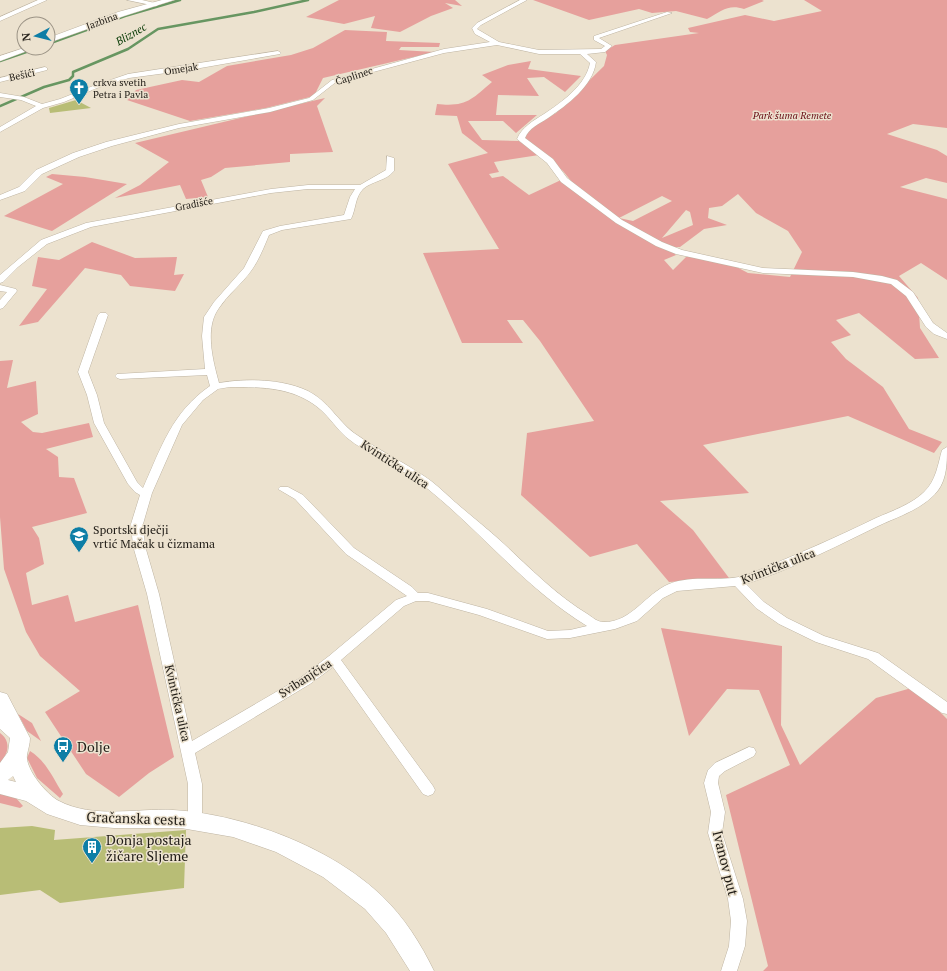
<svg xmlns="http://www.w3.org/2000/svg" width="947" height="971" font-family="'PT Serif',serif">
	<rect width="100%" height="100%" fill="#ece2cf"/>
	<path fill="#e6a09c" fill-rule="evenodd" d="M339 0H455L462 6 445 3 453 8 431 16 400 32 371 28 375 16 344 24 306 17Z
		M533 0H762L764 1 744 9C728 4 722 11 707 19L676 11 652 13 639 9 589 20Z
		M804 0H947V128L913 124 887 134 937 150 947 156V183L926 178 900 187 947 199V280L921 263 899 276 918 298 920 328 939 358 915 359 859 313 836 320 851 335 831 342 846 359 883 387 909 429 942 442 934 453 848 416 703 445 749 493 660 501 693 530 729 578 669 582 637 544 590 557 521 495 527 433 594 421 540 341 523 320H507L523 343H462L423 253 499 249 448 164 488 153 462 133 457 116 435 115 437 104C466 107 471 100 492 82L482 75 508 65 531 61 528 69 581 76 565 92 544 77 527 78 539 96 498 95 496 115H537L516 133 503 121H468L482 140 519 141 539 155 494 162 499 172 489 174 492 178 503 176 529 195 561 180 572 182 563 171 524 140V132L556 113 604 66 607 55 605 51 615 45 699 33 690 32 688 28 745 15 774 21 822 11ZM738 194 756 213 788 231 802 252 790 277 748 273 731 264 695 257H686L673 270 664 260 676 255 667 247H680L704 229 727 225 708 218 709 208 722 206ZM662 196 672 201 633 221 619 218ZM686 210 690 212 693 225 662 238Z
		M345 30 387 32 386 41 440 43 439 47H401L399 50 435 52 323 78 314 96 266 108 190 121 127 100 136 90 182 80 199 82 227 66 291 55 313 48Z
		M325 98 317 106 333 152 290 154V162L225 168 211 177 201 180 208 197 186 199 180 185 115 198 140 185 169 162 135 143Z
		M52 174 85 177 127 184 52 231 4 216 63 184 46 177Z
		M92 242 135 258 177 257 174 275 184 274 175 291 130 286 121 275 85 268 38 322 19 326 47 289 32 286 38 257 59 260Z
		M13 360 7 388 36 381 38 414 21 422 33 432 42 433 89 423 93 437 46 449 58 457 59 477 74 478 87 513 32 527 39 538 44 564 26 573 32 605 68 595 75 622 138 605 174 757 149 773 119 797 86 774 45 712 80 691 40 656 26 632 4 569 0 517V361Z
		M661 628 782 646 781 725 800 765 876 698 915 687 947 719V971H763L768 966 726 795 790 765 759 690 727 689 689 736Z
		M18 714 32 723 41 741 27 731Z
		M0 733C11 741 9 753 0 763Z
		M30 751C46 761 53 778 63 794L60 798 37 778 27 758Z
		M0 793 16 798 23 806 20 808 0 803Z"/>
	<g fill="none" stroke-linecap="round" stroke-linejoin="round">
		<path stroke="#679661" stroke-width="2.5" d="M48 44 125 16 180 0
			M0 61 38 48
			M0 106 44 87 69 80 73 76V72L128 49 158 29 254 12 308 0"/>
	</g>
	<path fill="#b8bd76" d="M76 100 91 108 50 113 49 108Z
		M32 826 55 830 54 840 186 830 184 888 60 903 40 890 0 895V828Z"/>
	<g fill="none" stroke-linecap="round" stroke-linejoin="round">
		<g stroke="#beb4a2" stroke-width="1">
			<path id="minor" d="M38 0H47L0 21V17Z
				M127 0H142L159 4 156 6Z
				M520 0H527L481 25 477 29 499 42 539 50 601 49 605 46 594 40V36L667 12 672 13 599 38 612 46 605 52 587 54 596 62C593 86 567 105 548 118 539 124 529 128 525 138L553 159 567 178 622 220 662 242 682 250 763 268 853 272 882 276 897 280 913 292 933 323 947 333V339L934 334 926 327 906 296 891 284 853 277 763 273 676 254 656 246 616 223 561 182 547 163 517 139C522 127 533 121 544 114 562 102 586 85 590 63L580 54H539L497 45 444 53 336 82 313 100 270 112 179 128 112 146 79 157 42 174 25 191 0 200V195L19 187 36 170 73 153 106 142 179 124 269 108 309 98 332 80 444 49 490 42 475 34 472 28 477 23Z
				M278 51 281 53 280 54 189 70 129 78 97 88 64 102 43 108 0 132V127L36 106 21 100 0 97V93L24 97 42 104 60 99 93 86 128 74Z
				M45 67 47 68V70L0 82V78Z
				M387 156 394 158V171C386 181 372 181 363 189 355 197 356 209 351 219L282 230 269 235C264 247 259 260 251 271 242 284 228 294 219 308 204 328 213 361 219 383 246 378 283 379 308 391 328 401 338 421 354 433 376 449 402 461 424 476 435 483 445 493 455 502 471 516 488 529 503 543 531 569 556 595 589 615 593 618 598 622 603 622 631 623 645 594 669 584 693 574 722 583 747 575 791 557 833 539 876 518 892 511 912 504 924 492 936 481 938 464 942 450L947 447C947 465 947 484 932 497 917 511 895 518 878 526 835 547 792 569 746 584L764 602 787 618 824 636 878 653 947 702V714L942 713 868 659 816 642 779 624 756 608 735 586 677 591 663 598 637 621 615 629 570 638 547 639 479 615 428 601H416L404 606 341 660 433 786 435 790 433 794 428 796 423 794 333 667 310 684 195 753 202 784V821L200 825 195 827 190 825 188 821V784L147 594 133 546 131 524 140 495 135 492 128 484 94 423 87 395 78 372 98 315 100 313H106L108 315 88 372 97 395 104 423 137 482 143 488C161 448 172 412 210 386L207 375 120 379 117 378 115 376 117 374 205 369 202 336 204 317 214 302 244 268 263 231 280 226 344 215 350 197 355 189H308L271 193 91 227 47 244 18 267 3 282 0 283V275L41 240 86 223 271 189 308 185H360L386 170ZM230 387C263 387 295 387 321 410 330 418 337 429 346 437 368 455 396 465 419 482 478 527 523 587 587 626L570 630 548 631 487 609 428 593H418L412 587 354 548 303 495 288 487H280L278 489 295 499 346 554 407 596 396 600 329 656 300 678 192 741 159 594 145 546 143 524 152 493 182 425 203 400 218 389Z
				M0 285 16 289 17 291 3 308 0 309V300L7 292 0 291Z
				M749 747 754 748 756 752 754 756 725 771 719 776 718 783 725 812 722 833 743 899 747 921 745 946 737 971H721L729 946 731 921 728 899 708 833 711 812 704 783 708 770 715 763Z"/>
		</g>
		<g stroke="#beb4a2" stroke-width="1">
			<path id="tertiary" d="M162 0H174L124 16 48 43V38L118 12Z
				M24 48H35L0 61V56Z"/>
		</g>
		<g stroke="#beb4a2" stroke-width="1">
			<path id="secondary" d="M0 692 7 694 30 738C30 744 28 749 27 755 25 769 47 795 59 801 94 819 135 808 173 810 243 814 331 847 382 896 404 917 421 944 434 971H410L386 933 365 909 323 877 276 852 233 837 181 828H114L80 825 47 814 26 801 0 794V763L8 752 10 738 0 729ZM13 776 16 782 8 780Z"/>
		</g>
		<use href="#minor" fill="#fff" fill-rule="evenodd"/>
		<use href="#tertiary" fill="#fff" fill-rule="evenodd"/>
		<use href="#secondary" fill="#fff" fill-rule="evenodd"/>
	</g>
	<defs>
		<g id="church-pin" transform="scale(1)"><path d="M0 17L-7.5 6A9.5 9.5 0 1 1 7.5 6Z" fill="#0d7ea6" stroke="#ece2cf"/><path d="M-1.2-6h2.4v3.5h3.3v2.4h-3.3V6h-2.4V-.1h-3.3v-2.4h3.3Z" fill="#fff"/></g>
		<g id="school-pin" transform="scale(1)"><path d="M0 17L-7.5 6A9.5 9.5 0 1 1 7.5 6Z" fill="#0d7ea6" stroke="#ece2cf"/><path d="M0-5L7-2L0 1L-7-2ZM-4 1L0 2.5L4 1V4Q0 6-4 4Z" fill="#fff"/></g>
		<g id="bus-pin" transform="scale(1)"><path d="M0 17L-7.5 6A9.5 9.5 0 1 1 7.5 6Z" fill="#0d7ea6" stroke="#ece2cf"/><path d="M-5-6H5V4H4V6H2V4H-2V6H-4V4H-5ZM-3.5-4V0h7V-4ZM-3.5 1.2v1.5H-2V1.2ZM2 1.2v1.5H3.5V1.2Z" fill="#fff"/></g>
		<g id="building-pin" transform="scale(1)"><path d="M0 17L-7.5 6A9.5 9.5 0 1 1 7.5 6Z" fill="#0d7ea6" stroke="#ece2cf"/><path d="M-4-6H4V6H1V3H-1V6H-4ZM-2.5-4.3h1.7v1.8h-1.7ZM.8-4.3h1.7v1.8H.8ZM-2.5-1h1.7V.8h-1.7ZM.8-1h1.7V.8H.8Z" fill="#fff"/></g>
	</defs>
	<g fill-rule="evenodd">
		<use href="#church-pin" x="79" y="88"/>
		<use href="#school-pin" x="79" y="536"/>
		<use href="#bus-pin" x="63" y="746"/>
		<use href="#building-pin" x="92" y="847"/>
	</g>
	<g text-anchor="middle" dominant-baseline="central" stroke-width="3" stroke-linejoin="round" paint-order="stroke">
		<g font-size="10" fill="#211d17" stroke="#ece2cf">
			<text transform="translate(102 21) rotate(-20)">Jazbina</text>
			<text transform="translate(181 69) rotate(-9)">Omejak</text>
			<text transform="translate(22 75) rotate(-13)">Bešići</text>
			<text transform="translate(354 76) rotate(-18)">Čaplinec</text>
			<text transform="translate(194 204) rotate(-11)">Gradišće</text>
		</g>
		<g font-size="10" fill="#211d17" stroke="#ece2cf" text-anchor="start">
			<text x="93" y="82">crkva svetih<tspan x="93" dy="12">Petra i Pavla</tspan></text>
		</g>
		<g font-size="10" font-style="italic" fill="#680c14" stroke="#ece2cf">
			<text x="792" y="115">Park šuma Remete</text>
		</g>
		<g font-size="11" font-style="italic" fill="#033700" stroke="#ece2cf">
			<text transform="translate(131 34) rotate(-30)">Bliznec</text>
		</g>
		<g font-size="12" fill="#211d17" stroke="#ece2cf">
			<text transform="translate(395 464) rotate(33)">Kvintička ulica</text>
			<text transform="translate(778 566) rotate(-21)">Kvintička ulica</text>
			<text transform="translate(305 678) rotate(-33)">Svibanjčica</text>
			<text transform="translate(178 703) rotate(77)">Kvintička ulica</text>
		</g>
		<g font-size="12" fill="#211d17" stroke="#ece2cf" text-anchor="start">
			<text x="93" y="529">Sportski dječji<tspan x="93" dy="14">vrtić Mačak u čizmama</tspan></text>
		</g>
		<g font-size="14" fill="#211d17" stroke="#ece2cf" text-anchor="start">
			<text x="77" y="746">Dolje</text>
			<text x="106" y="839">Donja postaja<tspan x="106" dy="16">žičare Sljeme</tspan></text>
		</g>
		<g font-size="14" fill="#211d17" stroke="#ece2cf">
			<text transform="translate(136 818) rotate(2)">Gračanska cesta</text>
			<text transform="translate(726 863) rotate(76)">Ivanov put</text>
		</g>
	</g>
	<g transform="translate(36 36) rotate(263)"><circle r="19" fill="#ece2cf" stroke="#9b9385"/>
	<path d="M0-3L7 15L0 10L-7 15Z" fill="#0d7ea6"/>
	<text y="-6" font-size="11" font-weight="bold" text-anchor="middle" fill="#211d17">N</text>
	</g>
</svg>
